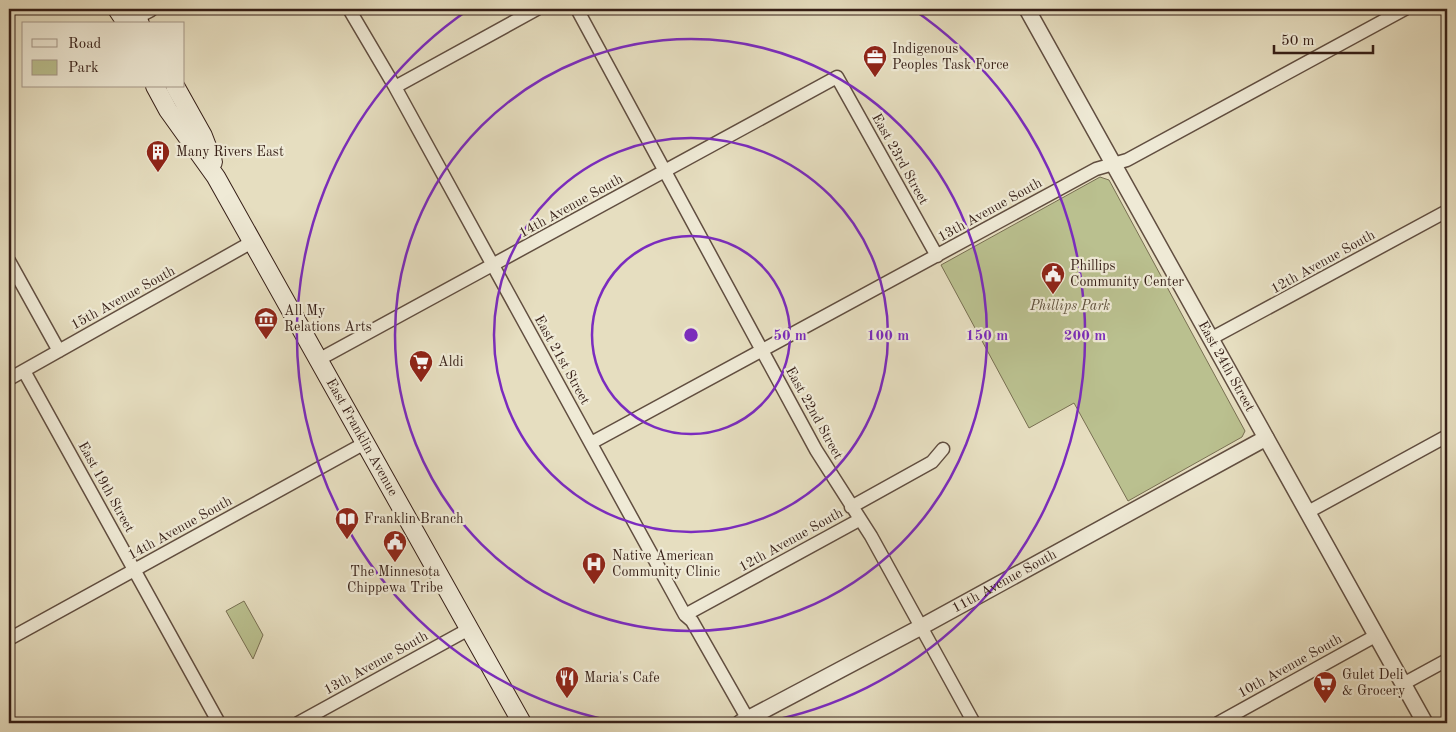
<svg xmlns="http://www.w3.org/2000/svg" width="1456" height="732" font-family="'Old Standard TT',serif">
	<rect width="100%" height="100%" fill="#e6dec0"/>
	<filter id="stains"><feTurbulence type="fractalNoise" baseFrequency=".004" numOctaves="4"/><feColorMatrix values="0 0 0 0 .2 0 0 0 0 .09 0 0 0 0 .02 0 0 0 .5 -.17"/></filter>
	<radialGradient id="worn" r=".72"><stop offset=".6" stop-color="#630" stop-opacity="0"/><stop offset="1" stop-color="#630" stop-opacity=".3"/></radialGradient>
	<path fill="#bac08f" stroke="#786f52" d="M1100 177 1109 180 1245 431 1242 437 1128 501 1074 403 1029 428 941 265Z
		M244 601 263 635 253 659 226 611Z"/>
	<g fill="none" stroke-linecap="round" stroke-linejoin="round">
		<g stroke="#614e40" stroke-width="15">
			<path id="minor" d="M349 9 395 87 685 615 692 621 750 723
				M577 9 816 450 871 536 974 723
				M395 87 537 9
				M9 261 59 351
				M1212 338 1447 211
				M318 360 837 77 937 256
				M24 371 219 723
				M9 379 252 242
				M591 443 1096 169 1127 160 1405 9
				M851 507 932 462 943 449
				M1308 512 1447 436
				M685 615 859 520
				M9 639 365 443
				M1403 684 1447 660
				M298 723 469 629
				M1218 723 1377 635"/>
		</g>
		<g stroke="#614e40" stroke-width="18">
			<g id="tertiary">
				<path id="s1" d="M1027 9 1425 723"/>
				<path d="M127 21 150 9"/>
				<path id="s2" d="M740 723 921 627 1266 438"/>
			</g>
		</g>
		<g stroke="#351e16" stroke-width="20">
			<g id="secondary">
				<path d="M117 9 127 24"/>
				<path d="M132 9 140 24"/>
				<path id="s3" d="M155 86 168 110 216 177 522 723"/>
				<path d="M175 86 203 136 213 162"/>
			</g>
		</g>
		<use href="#minor" stroke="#efead6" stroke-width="12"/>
		<use href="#tertiary" stroke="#efead6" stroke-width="15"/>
		<use href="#secondary" stroke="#efead6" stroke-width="18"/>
	</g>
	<g fill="none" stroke="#7b2cbf" stroke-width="2.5">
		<circle cx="691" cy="335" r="99"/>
		<circle cx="691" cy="335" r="197"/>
		<circle cx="691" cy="335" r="296"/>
		<path d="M623 723A394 394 0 0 1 468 10M914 10A394 394 0 0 1 759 723"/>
	</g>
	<defs>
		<g id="office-pin" transform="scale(1.25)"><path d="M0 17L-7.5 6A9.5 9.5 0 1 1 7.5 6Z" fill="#8f2418" stroke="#efead6"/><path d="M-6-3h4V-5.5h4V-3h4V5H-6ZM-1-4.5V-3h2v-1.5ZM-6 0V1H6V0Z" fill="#fff"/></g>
		<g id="building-pin" transform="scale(1.25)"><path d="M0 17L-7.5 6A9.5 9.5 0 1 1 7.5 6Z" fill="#8f2418" stroke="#efead6"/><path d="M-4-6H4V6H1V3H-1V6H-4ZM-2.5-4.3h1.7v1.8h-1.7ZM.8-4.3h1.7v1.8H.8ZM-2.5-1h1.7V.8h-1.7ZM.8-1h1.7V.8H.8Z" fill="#fff"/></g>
		<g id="civic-pin" transform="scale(1.25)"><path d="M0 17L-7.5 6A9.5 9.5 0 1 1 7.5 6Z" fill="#8f2418" stroke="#efead6"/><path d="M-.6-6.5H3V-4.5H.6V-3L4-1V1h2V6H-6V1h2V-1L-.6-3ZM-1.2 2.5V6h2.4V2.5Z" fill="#fff"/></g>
		<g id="museum-pin" transform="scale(1.25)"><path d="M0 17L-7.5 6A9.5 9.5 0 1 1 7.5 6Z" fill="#8f2418" stroke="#efead6"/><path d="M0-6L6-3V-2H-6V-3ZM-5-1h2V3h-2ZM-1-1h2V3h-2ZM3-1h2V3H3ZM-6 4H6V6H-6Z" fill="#fff"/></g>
		<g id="supermarket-pin" transform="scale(1.25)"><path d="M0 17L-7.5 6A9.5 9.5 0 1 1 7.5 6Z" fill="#8f2418" stroke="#efead6"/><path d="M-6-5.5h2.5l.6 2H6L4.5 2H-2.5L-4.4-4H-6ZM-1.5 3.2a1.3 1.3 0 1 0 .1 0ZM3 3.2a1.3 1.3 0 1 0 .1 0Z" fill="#fff"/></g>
		<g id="library-pin" transform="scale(1.25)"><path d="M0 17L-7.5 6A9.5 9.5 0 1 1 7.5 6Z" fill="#8f2418" stroke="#efead6"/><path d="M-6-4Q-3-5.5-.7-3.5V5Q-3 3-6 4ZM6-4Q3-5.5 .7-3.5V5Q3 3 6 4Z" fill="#fff"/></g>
		<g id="hospital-pin" transform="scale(1.25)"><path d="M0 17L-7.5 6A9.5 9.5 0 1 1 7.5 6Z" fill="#8f2418" stroke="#efead6"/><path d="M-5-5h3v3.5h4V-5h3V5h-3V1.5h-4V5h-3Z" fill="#fff"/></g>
		<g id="restaurant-pin" transform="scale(1.25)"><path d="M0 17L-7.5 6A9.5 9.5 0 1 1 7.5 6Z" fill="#8f2418" stroke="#efead6"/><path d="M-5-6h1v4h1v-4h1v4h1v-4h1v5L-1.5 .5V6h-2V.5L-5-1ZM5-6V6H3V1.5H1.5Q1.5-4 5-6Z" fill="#fff"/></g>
	</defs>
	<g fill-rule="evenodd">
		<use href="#office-pin" x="875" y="57"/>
		<use href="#building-pin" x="158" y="152"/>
		<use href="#civic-pin" x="1053" y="274"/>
		<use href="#museum-pin" x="266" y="319"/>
		<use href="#supermarket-pin" x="421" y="362"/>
		<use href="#library-pin" x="347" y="519"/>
		<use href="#civic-pin" x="395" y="542"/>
		<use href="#hospital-pin" x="594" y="564"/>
		<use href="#restaurant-pin" x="567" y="678"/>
		<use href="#supermarket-pin" x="1325" y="683"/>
	</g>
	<g text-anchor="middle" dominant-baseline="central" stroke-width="4.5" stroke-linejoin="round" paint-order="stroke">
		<g font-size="14" fill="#351e16" stroke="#efead6" text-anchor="start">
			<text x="892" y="49">Indigenous<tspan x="892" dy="16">Peoples Task Force</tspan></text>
			<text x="176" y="152">Many Rivers East</text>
			<text x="1070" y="266">Phillips<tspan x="1070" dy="16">Community Center</tspan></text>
			<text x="284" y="311">All My<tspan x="284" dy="16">Relations Arts</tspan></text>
			<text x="438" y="362">Aldi</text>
			<text x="364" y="519">Franklin Branch</text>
			<text x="612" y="556">Native American<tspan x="612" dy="16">Community Clinic</tspan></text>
			<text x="395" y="572" text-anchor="middle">The Minnesota<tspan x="395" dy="16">Chippewa Tribe</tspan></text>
			<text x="1342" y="675">Gulet Deli<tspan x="1342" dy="16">&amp; Grocery</tspan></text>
			<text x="584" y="678">Maria's Cafe</text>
		</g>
		<g font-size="14" fill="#351e16" stroke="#efead6">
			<text transform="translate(900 159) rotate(61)">East 23rd Street</text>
			<text transform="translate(571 206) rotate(-29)">14th Avenue South</text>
			<text transform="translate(990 210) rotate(-29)">13th Avenue South</text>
			<text transform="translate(1323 262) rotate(-29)">12th Avenue South</text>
			<text transform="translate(123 298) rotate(-29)">15th Avenue South</text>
			<text transform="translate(562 360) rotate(61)">East 21st Street</text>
			<text stroke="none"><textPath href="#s1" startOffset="409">East 24th Street</textPath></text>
			<text transform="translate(814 413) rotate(61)">East 22nd Street</text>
			<text stroke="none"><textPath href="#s3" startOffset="408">East Franklin Avenue</textPath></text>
			<text transform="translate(106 487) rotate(61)">East 19th Street</text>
			<text transform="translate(180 528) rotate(-29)">14th Avenue South</text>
			<text transform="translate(791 540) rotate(-29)">12th Avenue South</text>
			<text stroke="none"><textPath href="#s2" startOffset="300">11th Avenue South</textPath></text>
			<text transform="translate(376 663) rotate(-29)">13th Avenue South</text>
			<text transform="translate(1290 666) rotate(-29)">10th Avenue South</text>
		</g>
		<g font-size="14" font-style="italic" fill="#5d4f3a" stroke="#efead6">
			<text x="1070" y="306">Phillips Park</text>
		</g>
	</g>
	<circle cx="691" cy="335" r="8" fill="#7b2cbf" stroke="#efead6" stroke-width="2.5"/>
	<g font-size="15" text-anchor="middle" font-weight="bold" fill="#7b2cbf" stroke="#efead6" stroke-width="4.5" stroke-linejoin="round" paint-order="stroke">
		<text x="790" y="340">50 m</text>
		<text x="888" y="340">100 m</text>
		<text x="987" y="340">150 m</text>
		<text x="1085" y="340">200 m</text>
	</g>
	<rect width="1456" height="732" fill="none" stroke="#e6dec0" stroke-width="30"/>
	<rect x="10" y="10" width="1436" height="712" fill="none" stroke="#351e16" stroke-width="2.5"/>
	<rect x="15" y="15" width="1426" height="702" fill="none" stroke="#351e16"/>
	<rect x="22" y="22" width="162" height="65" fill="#efead6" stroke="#a59889"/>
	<rect x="32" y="39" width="25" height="8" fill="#efead6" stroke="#a59889"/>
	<text x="68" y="48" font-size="15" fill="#351e16">Road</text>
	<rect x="32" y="60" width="25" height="15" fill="#bac08f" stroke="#a59889"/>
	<text x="68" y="72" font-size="15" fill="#351e16">Park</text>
	<path d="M1274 45v8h99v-8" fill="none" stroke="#351e16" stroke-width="2.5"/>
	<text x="1281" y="45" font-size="15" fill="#351e16" stroke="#efead6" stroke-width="4" paint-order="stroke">50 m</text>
	<rect width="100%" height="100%" filter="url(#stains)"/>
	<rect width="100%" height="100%" fill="url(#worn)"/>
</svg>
